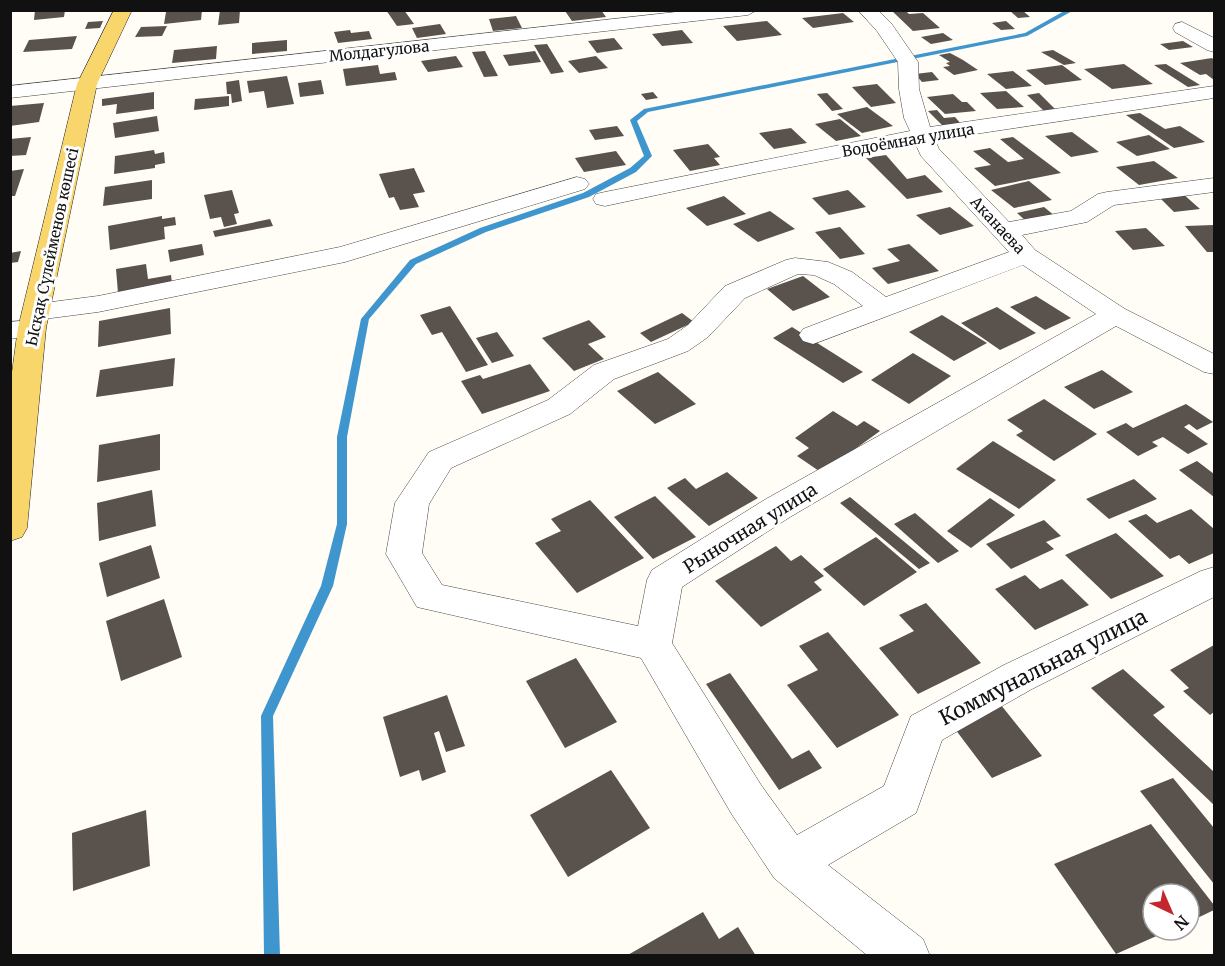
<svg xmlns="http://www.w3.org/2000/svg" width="1225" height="966" font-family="Merriweather,serif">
	<rect width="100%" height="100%" fill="#fffdf5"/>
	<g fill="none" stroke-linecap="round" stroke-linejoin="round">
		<path fill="#3f96cf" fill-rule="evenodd" d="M1066 10H1074L1027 36 648 112 637 121 652 156 636 172 589 197 486 232 416 264 369 319 347 437V524L333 586 273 716 280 956H264L261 716 321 586 337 524V437L361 319 410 260 480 228 583 193 630 168 644 156 630 120 644 109 1025 33Z"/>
	</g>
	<path fill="#5a524d" d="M35 10H65L64 17 34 20Z
		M202 10 201 20 164 24 166 12Z
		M220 10H240L239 23 218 25Z
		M386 10H404L414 24 397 26Z
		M601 10 606 17 572 21 565 11Z
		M891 10H905L909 14 923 13 940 28 913 31Z
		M1009 10H1022L1030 17 1018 18Z
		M843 13 854 22 813 28 802 18Z
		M516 16 522 28 493 31 489 19Z
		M103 21 100 28 85 29 88 22Z
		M767 21 782 35 737 41 723 26Z
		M1006 21 1015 29 1001 30 992 23Z
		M440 24 446 34 417 38 412 28Z
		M167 26 162 36 135 37 141 27Z
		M350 30 351 33 369 31 372 39 338 43 334 32Z
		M682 30 693 43 662 46 652 34Z
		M943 33 953 40 931 44 921 37Z
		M77 36 72 49 23 52 29 40Z
		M614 38 623 49 597 53 588 41Z
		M287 40V51L252 54V43Z
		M1183 41 1193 47 1169 50 1160 44Z
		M547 44 564 72 551 74 534 45Z
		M217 46 216 59 172 63 174 50Z
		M1053 50 1076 63 1064 65 1041 52Z
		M485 51 498 76 484 77 472 52Z
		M535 51 541 62 509 66 503 55Z
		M950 53 963 60 978 70 954 75 943 67 950 66 946 63 950 62 939 55Z
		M456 56 463 67 428 72 421 61Z
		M596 56 608 68 579 73 568 61Z
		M1212 58 1214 60V80L1206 74 1200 75 1180 63Z
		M1124 64 1153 84 1112 89 1084 69Z
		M1166 64 1200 85 1188 87 1154 65Z
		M378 65 380 74 395 72 397 80 346 86 343 69Z
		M1062 65 1082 80 1045 85 1026 70Z
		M1013 71 1032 86 1006 89 987 74Z
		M932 72 939 80 922 82 915 74Z
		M287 76 294 104 267 108 264 91 249 93 247 81Z
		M239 80 242 101 232 103 231 94H227L226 82Z
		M321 80 324 94 300 97 298 83Z
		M877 84 896 103 871 107 852 87Z
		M1006 91 1024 107 997 109 980 93Z
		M154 92V109L116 114 117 104 102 106V99Z
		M653 92 658 98 646 100 641 94Z
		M827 93 843 109 832 111 817 94Z
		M1039 93 1056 110 1044 111 1027 95Z
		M953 94 962 102H967L976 111 945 114 927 97Z
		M229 96V106L194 110 195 99Z
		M44 103 39 122 10 126V106Z
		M867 107 893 126 862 133 837 114Z
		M937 110 944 118 955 117 961 124 943 126 928 111Z
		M1140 113 1165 129 1180 126 1205 142 1174 148 1126 115Z
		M157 116 159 131 115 138 113 123Z
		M840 119 861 136 836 141 815 124Z
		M617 126 624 136 595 140 589 130Z
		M791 128 807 143 774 149 759 133Z
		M1072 132 1099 152 1071 157 1045 136Z
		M1149 135 1170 149 1137 156 1116 142Z
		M31 137 26 155 10 156V139Z
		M1013 137 1061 173 995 186 974 168 991 165 973 151 990 148 1008 162 1024 159 1000 139Z
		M708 144 720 157 714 158 720 165 690 171 673 150Z
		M154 150 155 154 164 152 165 163 155 165V168L114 174 115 156Z
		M616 151 626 165 584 172 575 158Z
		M886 155 907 179 925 175 943 192 907 199 866 158Z
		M1154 161 1178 178 1139 185 1116 167Z
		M414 168 425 192 413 194 419 207 400 210 394 197 389 198 379 174Z
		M24 169 15 196H10V171Z
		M152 180V199L103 206 105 187Z
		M1029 181 1052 200 1014 208 991 190Z
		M232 190 239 213 234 214 237 224 224 227 221 217 210 219 204 195Z
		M848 190 866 207 829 215 812 198Z
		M1182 193 1200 209 1174 212 1158 196Z
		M724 196 746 214 707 226 686 208Z
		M950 207 974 226 940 235 916 215Z
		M1044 207 1055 216 1027 222 1017 213Z
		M770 211 795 229 758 242 733 224Z
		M162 216V219L175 217 176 225 164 227 165 239 110 250 108 226Z
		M270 219 273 226 215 237 213 231Z
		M1214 225V252H1207L1185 226Z
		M840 227 865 254 840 259 815 232Z
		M1146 228 1165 246 1133 250 1115 231Z
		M202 244 204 255 170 262 168 250Z
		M909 244 939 271 888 284 872 268 900 261 887 249Z
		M21 251 18 262 10 263V253Z
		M146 264 148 279 171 275 172 283 118 293 116 269Z
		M803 276 830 297 793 311 767 289Z
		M1036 296 1071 318 1045 330 1010 307Z
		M450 306 488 365 466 372 442 332 432 335 420 315Z
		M997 307 1036 333 1000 350 961 323Z
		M170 308 171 334 98 347 99 321Z
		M682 313 694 322 651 342 640 333Z
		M942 315 987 343 954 361 909 332Z
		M589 320 606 337 588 344 604 359 574 371 542 338Z
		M792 327 863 372 843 383 773 338Z
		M497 332 514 356 492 363 476 338Z
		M913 353 951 376 909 404 871 380Z
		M175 358 173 386 96 397 100 370Z
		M530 364 550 391 482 414 461 381 480 375 483 379Z
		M1102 370 1133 392 1094 409 1064 387Z
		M658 372 696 404 655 424 617 391Z
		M1044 399 1097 434 1054 461 1016 435 1023 431 1007 420Z
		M1186 404 1213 422 1197 430 1189 424 1184 427 1208 444 1188 454 1163 437 1152 442 1158 446 1138 456 1106 432 1126 423 1133 428Z
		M833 411 857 426 864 421 880 431 822 473 797 456 809 448 795 438Z
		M160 434V470L97 482 99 445Z
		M993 441 1056 480 1019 509 956 469Z
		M1197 461 1214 474V497L1179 470Z
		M727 472 758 498 709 526 667 488 685 478 696 489Z
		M1134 479 1157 499 1109 519 1086 499Z
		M152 490 156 526 99 541 97 503Z
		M655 496 696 537 653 559 614 517Z
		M850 497 930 563 919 569 840 503Z
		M990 498 1015 515 971 548 947 531Z
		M590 500 644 558 577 593 535 543 561 531 551 519Z
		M1191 509 1214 529V553L1189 564 1179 555 1170 559 1128 521 1146 514 1157 523Z
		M915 513 959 551 938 563 894 524Z
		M1044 520 1061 536 1046 542 1054 549 1011 569 986 544Z
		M1116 533 1164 576 1111 599 1065 555Z
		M876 537 917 572 864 606 823 569Z
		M151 545 160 578 107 597 99 563Z
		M776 546 791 561 801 555 824 576 814 582 822 590 761 627 715 581Z
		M1025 575 1040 589 1062 579 1089 605 1035 630 995 589Z
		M164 599 182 657 121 681 106 621Z
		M926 603 981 663 918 694 879 648 914 631 899 615Z
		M828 632 899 715 837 748 787 685 818 670 799 646Z
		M1214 645V712L1210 715 1183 691 1189 688 1170 670Z
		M576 658 617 722 565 748 526 681Z
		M1123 669 1165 707 1153 715 1214 772V805L1091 688Z
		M730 673 792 759 809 750 822 768 779 790 706 684Z
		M447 695 465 746 446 752 439 731 434 733 446 772 422 781 419 770 400 777 383 717Z
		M1001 705 1042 756 992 778 952 725Z
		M611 770 650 828 568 877 530 815Z
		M1173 778 1214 828V884L1140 791Z
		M146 810 150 866 73 891 72 833Z
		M1151 824 1214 905V910L1189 922V894H1153V930H1170L1116 954 1054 864Z
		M703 912 719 939 738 927 756 956H626Z"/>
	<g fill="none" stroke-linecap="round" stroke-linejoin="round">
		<g stroke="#444" stroke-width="1">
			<path id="minor" d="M694 10H757L748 15 10 98V86Z
				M858 10H878L891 23 918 62 919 89 930 127 1214 86V98L935 140 939 149 1009 222 1071 211 1098 194 1107 192 1214 178V192L1114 205 1087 222 1022 235 1035 250 1125 309 1214 354V374L1204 372 1116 326 790 517 682 587 672 643 761 785 797 835 884 786 911 716 1004 665 1201 571 1214 567V597L1032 689 942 740 916 813 828 865 923 939 930 956H868L774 878 731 813 641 658 417 607 386 554 395 503 429 452 548 400 594 365 668 339 688 325 725 286 786 260 795 258 828 262 852 272 886 297 1009 252 921 156 915 143 755 174 605 206 596 204 593 199 596 194 605 192 910 131 904 118 899 89 898 62 877 31ZM1023 265 1096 314 766 499 652 570 647 580 638 626 442 585 422 553 429 504 451 468 570 414 614 379 688 351 708 337 745 298 798 274 814 275 834 284 863 306 803 329 799 335 803 341 813 344Z
				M1182 22 1214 38V52L1207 50 1175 32 1173 28 1175 24Z
				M577 177 585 179 589 184 585 189 345 262 98 312 36 320 26 318 22 312 26 306 36 304 98 296 340 247Z
				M32 320 42 322 46 328 42 334 10 339V322Z"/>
		</g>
		<g stroke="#222" stroke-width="1">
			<path id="major" d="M114 10H132L97 84 46 328 27 528 22 537 10 541V387L18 328 77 84Z"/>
		</g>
		<use href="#minor" fill="#fff" fill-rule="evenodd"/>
		<use href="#major" fill="#f9d66b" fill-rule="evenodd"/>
	</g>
	<g text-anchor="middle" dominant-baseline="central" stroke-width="6" stroke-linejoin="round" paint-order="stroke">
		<g font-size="15" fill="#111" stroke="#fff">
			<text transform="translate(379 51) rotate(-6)">Молдагулова</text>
			<text transform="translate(908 140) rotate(-10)">Водоёмная улица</text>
			<text transform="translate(998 225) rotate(47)">Аканаева</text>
			<text transform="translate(52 247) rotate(-78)">Ысқақ Сүлейменов көшесі</text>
		</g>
		<g font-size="18" fill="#111" stroke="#fff">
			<text transform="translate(750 528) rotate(-32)">Рыночная улица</text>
		</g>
		<g font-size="21" fill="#111" stroke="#fff">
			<text transform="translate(1043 667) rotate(-27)">Коммунальная улица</text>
		</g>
	</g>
	<rect width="1225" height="966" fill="none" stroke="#111111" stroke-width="24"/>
	<g transform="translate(1171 912) rotate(136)"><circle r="28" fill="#ffffff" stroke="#a0a0a0" stroke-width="1.5"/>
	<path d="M0-4.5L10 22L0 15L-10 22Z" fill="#c4262e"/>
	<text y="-9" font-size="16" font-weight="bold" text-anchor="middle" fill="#111111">N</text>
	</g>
</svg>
